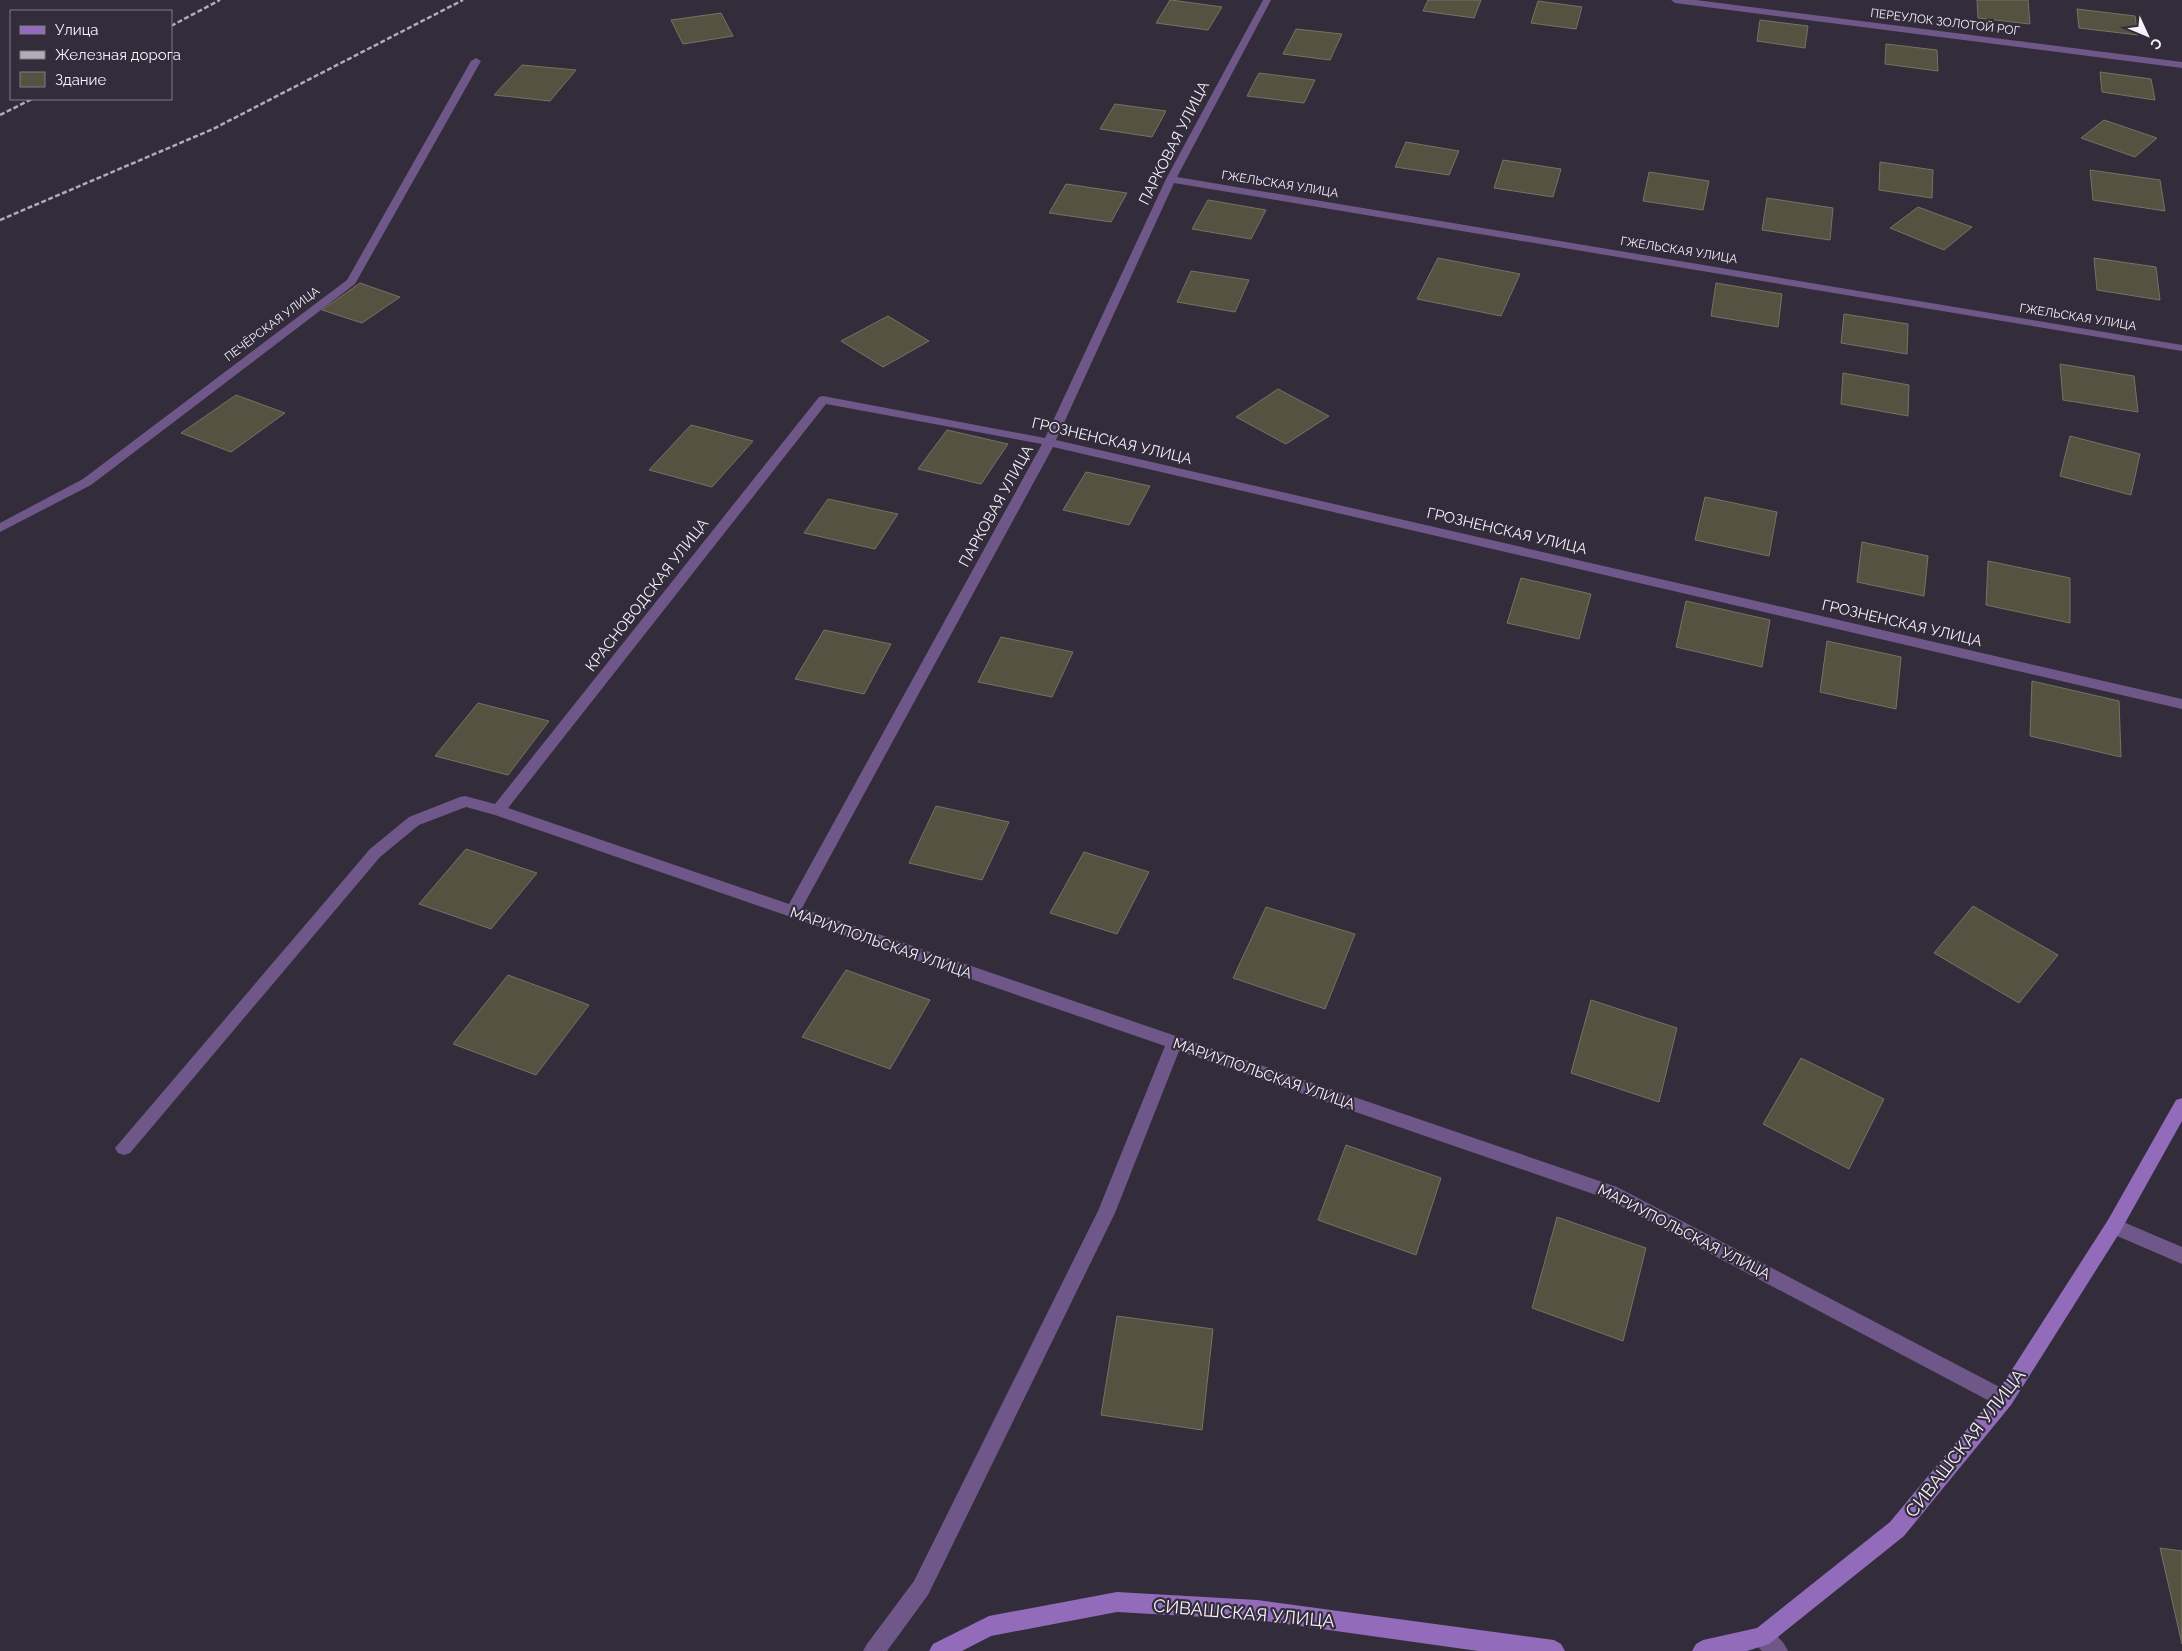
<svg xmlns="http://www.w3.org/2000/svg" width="2182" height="1651" font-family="Raleway,sans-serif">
	<rect width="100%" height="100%" fill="#332c3b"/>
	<path fill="#555241" stroke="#767361" d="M1170 0H1171L1222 7 1208 30 1156 23Z
		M1428 0H1481L1474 18 1423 11Z
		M1977 0H2028L2030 24 1978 18Z
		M1538 1 1582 7 1576 29 1531 23Z
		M2077 9 2135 16 2138 35 2079 28Z
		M721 13 733 36 683 44 671 20Z
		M1760 20 1808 26 1805 48 1757 41Z
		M1296 29 1342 34 1330 60 1283 54Z
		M1886 44 1937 50 1938 71 1885 64Z
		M522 65 576 70 550 101 494 95Z
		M2100 72 2151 79 2155 100 2102 92Z
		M1259 73 1315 80 1304 103 1247 96Z
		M1115 104 1166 111 1152 137 1100 129Z
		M2104 120 2157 138 2135 157 2081 138Z
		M1406 142 1459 151 1449 175 1395 167Z
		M1503 160 1561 169 1553 197 1494 188Z
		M1880 162 1933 170 1932 198 1879 190Z
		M2090 170 2160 180 2165 211 2093 200Z
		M1649 172 1709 181 1703 210 1643 201Z
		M1066 184 1127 193 1111 222 1049 213Z
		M1767 198 1833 208 1830 240 1762 230Z
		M1208 200 1266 210 1251 239 1192 229Z
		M1918 207 1972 227 1944 250 1890 228Z
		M1438 258 1520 274 1501 316 1417 299Z
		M2094 258 2156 267 2160 300 2097 290Z
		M1191 271 1249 280 1235 312 1177 302Z
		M360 283 400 297 362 323 322 310Z
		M1716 283 1782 294 1778 327 1711 316Z
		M1844 314 1908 324 1907 354 1841 343Z
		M888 316 929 341 883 367 841 341Z
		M2060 364 2134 376 2138 412 2063 400Z
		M1843 373 1909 385 1908 416 1841 404Z
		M1278 389 1329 416 1286 444 1236 417Z
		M236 395 285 413 231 452 181 433Z
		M691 425 753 441 712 487 649 470Z
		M947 430 1008 444 981 484 918 469Z
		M2070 436 2140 454 2131 495 2060 476Z
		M1086 472 1150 486 1129 525 1063 510Z
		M1705 497 1777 512 1769 556 1695 540Z
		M828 499 898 514 875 549 804 533Z
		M1862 542 1928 556 1924 596 1857 582Z
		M1988 561 2070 578V623L1986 605Z
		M1521 578 1591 594 1579 639 1507 623Z
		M1686 601 1770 620 1762 667 1676 647Z
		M824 630 891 644 864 694 795 679Z
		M1001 637 1073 652 1052 697 978 682Z
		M1827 641 1901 657 1896 709 1820 692Z
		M2032 681 2119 701 2121 757 2030 736Z
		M478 703 549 721 508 775 435 756Z
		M936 806 1009 822 982 880 909 863Z
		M466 849 537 873 491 929 419 904Z
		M1084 852 1149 872 1117 934 1050 913Z
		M1973 906 2058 955 2019 1003 1934 953Z
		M1266 907 1355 934 1325 1009 1233 978Z
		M846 970 930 1000 890 1069 802 1037Z
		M508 975 589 1005 536 1075 453 1044Z
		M1591 1000 1677 1028 1659 1102 1571 1073Z
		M1801 1058 1884 1099 1849 1169 1763 1124Z
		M1346 1145 1441 1178 1416 1255 1318 1220Z
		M1557 1217 1646 1248 1623 1341 1532 1308Z
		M1117 1316 1213 1329 1202 1430 1101 1415Z
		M2160 1548 2182 1551V1644Z"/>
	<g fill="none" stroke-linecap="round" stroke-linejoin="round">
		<path fill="#6f5889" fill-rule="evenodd" d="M1263 0H1271L1177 177 2182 345V351L1174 183 1056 440 2182 699V709L1053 447 802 908 1617 1187 2011 1393 2014 1399 2011 1405 2004 1408 1997 1405 1605 1198 1179 1051 1115 1213 928 1595 887 1651H863L867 1644 914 1581 1098 1211 1165 1046 495 815 466 807 419 825 380 857 130 1153 124 1155 118 1153 115 1148 370 849 409 817 460 797 465 796 495 804 819 397 823 396 1045 438 1166 179ZM826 404 1042 444 789 904 508 808Z
			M1671 0H1696L2182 62V68L1675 3Z
			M476 58 481 61 355 284 91 485 0 532V523L83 479 347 280 471 61Z
			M2114 1218 2182 1247V1264L2108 1232 2105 1226 2108 1220Z
			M1762 1626C1773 1631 1783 1640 1788 1651H1762L1755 1644 1751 1637 1755 1630Z"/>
		<path fill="#926cbb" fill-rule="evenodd" d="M2182 1098V1121L2120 1232 2011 1405 1904 1536 1769 1644 1747 1651H1692L1696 1644 1703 1640 1757 1628 1890 1522 1997 1393 2108 1220 2176 1100Z
			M1117 1592 1257 1600 1554 1640 1561 1644 1565 1651H1478L1257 1620 1117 1612 991 1636 962 1651H929L933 1644 989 1616Z"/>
		<path stroke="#b2acb8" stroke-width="2.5" stroke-dasharray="5 2.5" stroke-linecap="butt" d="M171 26 220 0
			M0 115 32 99
			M0 220 213 129 463 0"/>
	</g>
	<g text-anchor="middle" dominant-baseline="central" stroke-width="4.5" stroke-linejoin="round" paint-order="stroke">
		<g font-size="12" fill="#f6f1fb" stroke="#332c3b">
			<text transform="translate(1945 22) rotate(7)">ПЕРЕУЛОК ЗОЛОТОЙ РОГ</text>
			<text transform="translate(1280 184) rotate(9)">ГЖЕЛЬСКАЯ УЛИЦА</text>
			<text transform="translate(1679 250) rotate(9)">ГЖЕЛЬСКАЯ УЛИЦА</text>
			<text transform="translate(2078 317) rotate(9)">ГЖЕЛЬСКАЯ УЛИЦА</text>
			<text transform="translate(272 324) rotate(-37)">ПЕЧЁРСКАЯ УЛИЦА</text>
		</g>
		<g font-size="15" fill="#f6f1fb" stroke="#332c3b">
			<text transform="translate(1174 143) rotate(-63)">ПАРКОВАЯ УЛИЦА</text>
			<text transform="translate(1112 441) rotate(13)">ГРОЗНЕНСКАЯ УЛИЦА</text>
			<text transform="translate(996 506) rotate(-61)">ПАРКОВАЯ УЛИЦА</text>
			<text transform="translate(1507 531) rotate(13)">ГРОЗНЕНСКАЯ УЛИЦА</text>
			<text transform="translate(647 595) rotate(-52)">КРАСНОВОДСКАЯ УЛИЦА</text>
			<text transform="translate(1902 623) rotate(13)">ГРОЗНЕНСКАЯ УЛИЦА</text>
			<text transform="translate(881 943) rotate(19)">МАРИУПОЛЬСКАЯ УЛИЦА</text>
			<text transform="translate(1264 1074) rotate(19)">МАРИУПОЛЬСКАЯ УЛИЦА</text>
			<text transform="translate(1684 1232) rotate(27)">МАРИУПОЛЬСКАЯ УЛИЦА</text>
		</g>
		<g font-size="18" fill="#f6f1fb" stroke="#332c3b">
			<text transform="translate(1965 1443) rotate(-52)">СИВАШСКАЯ УЛИЦА</text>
			<text transform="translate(1244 1613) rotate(5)">СИВАШСКАЯ УЛИЦА</text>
		</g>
	</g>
	<rect x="10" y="10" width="162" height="90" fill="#332c3b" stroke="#817b88"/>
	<rect x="20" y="26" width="25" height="8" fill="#926cbb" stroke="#817b88"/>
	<text x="55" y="35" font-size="15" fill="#f6f1fb">Улица</text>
	<rect x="20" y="51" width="25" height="8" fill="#b2acb8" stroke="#817b88"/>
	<text x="55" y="60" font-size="15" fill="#f6f1fb">Железная дорога</text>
	<rect x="20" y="72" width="25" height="15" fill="#555241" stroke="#817b88"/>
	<text x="55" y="85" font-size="15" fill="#f6f1fb">Здание</text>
	<g transform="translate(2147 35) rotate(134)" stroke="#332c3b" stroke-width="4" paint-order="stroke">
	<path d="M0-4L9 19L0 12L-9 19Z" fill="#f6f1fb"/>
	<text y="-8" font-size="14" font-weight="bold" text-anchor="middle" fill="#f6f1fb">С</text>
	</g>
</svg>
